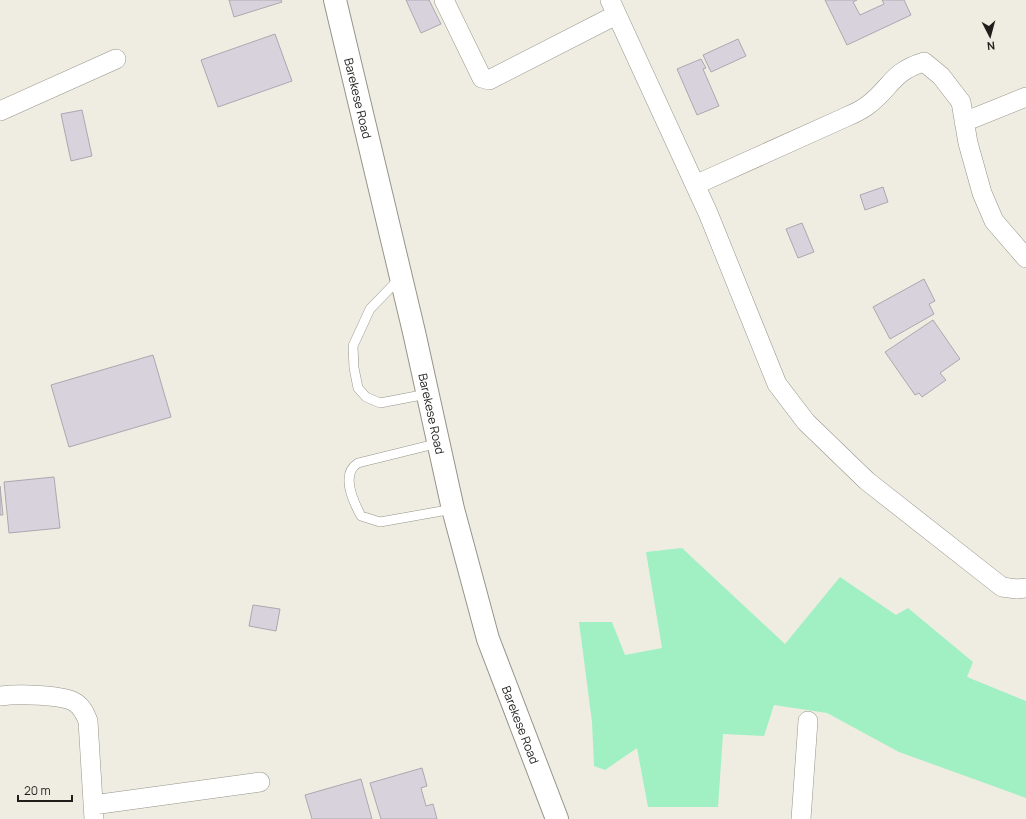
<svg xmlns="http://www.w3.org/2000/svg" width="1026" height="819" font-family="Manrope,sans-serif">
	<rect width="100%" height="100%" fill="#efede2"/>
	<path fill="#a0f0c3" d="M682 548 785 644 840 577 896 615 908 608 973 662 967 677 1026 701V798L899 752 827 713 774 705 764 736 723 734 718 807H648L637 748 605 770 594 766 592 722 579 622H612L625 655 662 648 646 552Z"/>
	<path fill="#d8d2dc" stroke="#aca7b0" d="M229 0H281L282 2 234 17Z
		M406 0H429L441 24 421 33Z
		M825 0H857L853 2 860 15 884 4 882 0H904L911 15 847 45Z
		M275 34 292 81 218 107 201 60Z
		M738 39 746 56 711 72 703 55Z
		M701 59 706 68 703 69 719 106 697 115 677 69Z
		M82 110 92 156 71 161 61 114Z
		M883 187 888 202 865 210 860 195Z
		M802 223 814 252 798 258 786 229Z
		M924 279 935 301 929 304 934 314 890 339 873 307Z
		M933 320 960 359 940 373 946 380 922 397 919 393 915 395 885 352Z
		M153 355 171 417 69 447 51 385Z
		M54 477 60 528 9 533 4 482Z
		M0 486 3 515H0Z
		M253 605 280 609 276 631 249 626Z
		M422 768 427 786 421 788 426 806 433 804 437 819H381L370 783Z
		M361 779 372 819H312L305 795Z"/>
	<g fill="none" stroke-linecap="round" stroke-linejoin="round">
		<g stroke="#96948a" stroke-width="10">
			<path id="service" d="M401 277 370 309 353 346 354 368 358 388 366 397 380 403 427 394
				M439 443 358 463C340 474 353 501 361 516L380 522 453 509"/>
		</g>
		<g stroke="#96948a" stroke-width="20">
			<path id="minor" d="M444 0 482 78 489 80 616 15
				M610 0 708 213 777 384 806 422 867 481 1002 587 1017 589 1026 588
				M0 111 116 59
				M964 122 1026 97
				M695 185 846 117C853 114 862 110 868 105 892 87 891 72 924 62L941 76 961 102 968 143 982 193 994 221 1026 258
				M0 696C16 694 64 694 76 703 83 708 85 714 88 721L94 819
				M93 805 260 782
				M801 819 808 721"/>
		</g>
		<g stroke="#96948a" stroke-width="24">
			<g id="secondary">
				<path id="s1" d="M335 0 414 332 453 509 488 639 557 819"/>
			</g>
		</g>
		<use href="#service" stroke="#fff" stroke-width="9"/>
		<use href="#minor" stroke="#fff" stroke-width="19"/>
		<use href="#secondary" stroke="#fff" stroke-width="22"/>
	</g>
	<g text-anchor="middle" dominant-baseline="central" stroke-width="3" stroke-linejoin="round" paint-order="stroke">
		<g font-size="12" fill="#1f1e1b" stroke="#efede2">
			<text stroke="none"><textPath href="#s1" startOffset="101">Barekese Road</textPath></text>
			<text stroke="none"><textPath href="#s1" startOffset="425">Barekese Road</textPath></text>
			<text stroke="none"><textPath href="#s1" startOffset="749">Barekese Road</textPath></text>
		</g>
	</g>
	<g transform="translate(990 36) rotate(174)" stroke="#efede2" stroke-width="3" paint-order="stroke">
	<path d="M0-3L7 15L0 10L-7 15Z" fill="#1f1e1b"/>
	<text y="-6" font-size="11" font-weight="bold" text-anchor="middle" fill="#1f1e1b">N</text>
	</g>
	<path d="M18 795v6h54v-6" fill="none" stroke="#1f1e1b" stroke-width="2"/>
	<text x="24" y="795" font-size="12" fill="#1f1e1b" stroke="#efede2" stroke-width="3" paint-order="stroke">20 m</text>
</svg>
